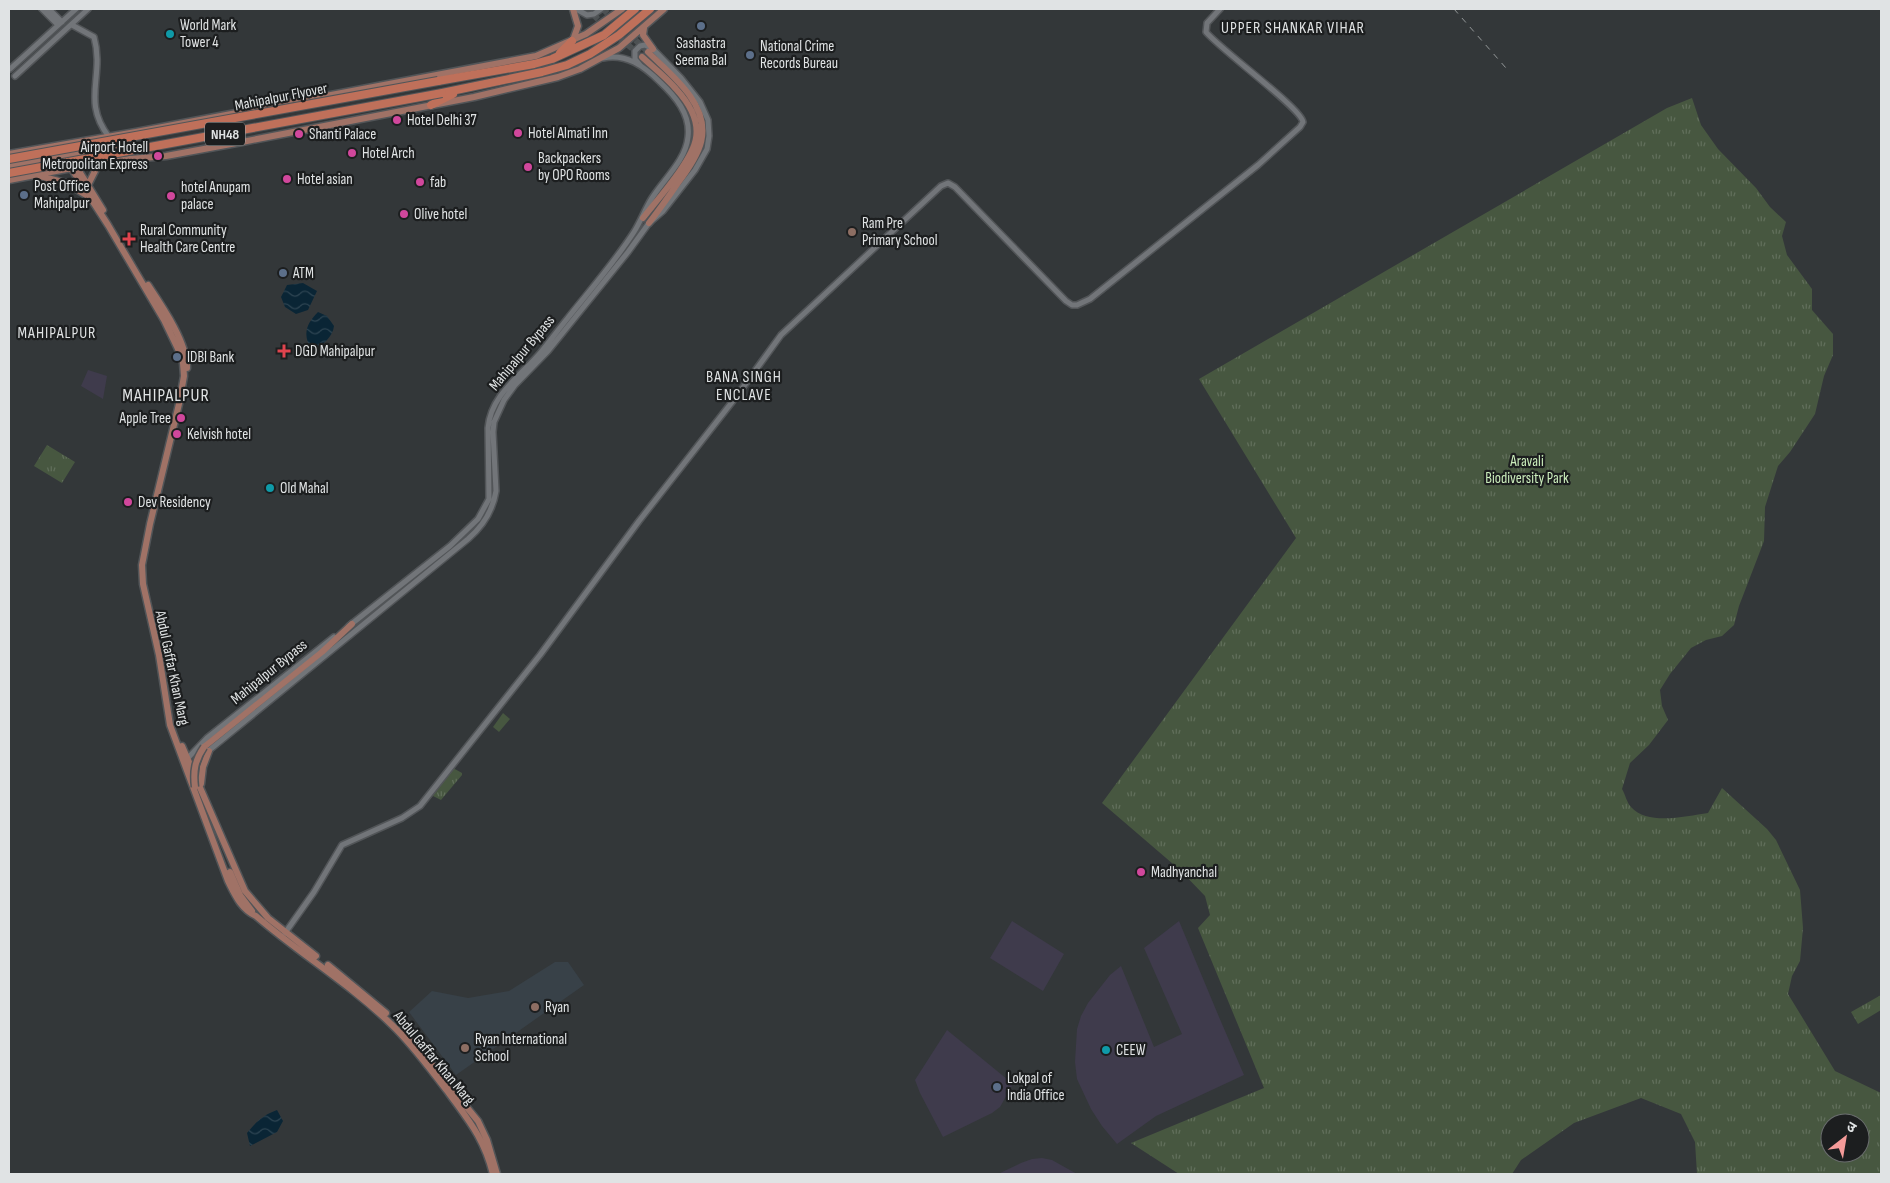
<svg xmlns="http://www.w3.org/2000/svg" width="1890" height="1183" font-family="'Sofia Sans Condensed','Noto Sans Devanagari',sans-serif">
	<defs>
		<pattern id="park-tufts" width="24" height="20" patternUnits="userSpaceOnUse" patternTransform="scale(1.25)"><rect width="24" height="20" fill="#475740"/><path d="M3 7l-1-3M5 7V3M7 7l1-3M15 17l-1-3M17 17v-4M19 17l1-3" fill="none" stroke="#616f5b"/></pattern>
		<pattern id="water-waves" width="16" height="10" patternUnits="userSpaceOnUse" patternTransform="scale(1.25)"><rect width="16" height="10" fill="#0a2535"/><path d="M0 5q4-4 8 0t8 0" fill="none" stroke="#2d4452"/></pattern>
	</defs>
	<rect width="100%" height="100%" fill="#333739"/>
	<path fill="#3f3b4c" d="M88 370 107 376 103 399 81 386Z
		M1012 921 1064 954 1043 991 990 958Z
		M1179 921 1219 1017 1244 1075 1156 1116 1117 1144 1102 1126 1091 1109 1077 1079 1075 1062 1077 1029 1081 1016 1088 1003 1110 975 1121 966 1154 1047 1182 1034 1144 948Z
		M947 1030 1013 1084 1000 1107 992 1113 943 1137 920 1093 915 1080Z
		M1042 1158 1052 1160 1077 1174H998L1021 1163 1032 1159Z"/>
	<path fill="#384148" d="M555 962H568L584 985 456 1075 409 1012 432 991 468 998 509 991Z"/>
	<path fill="#475740" d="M503 713 510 719 499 732 493 727Z"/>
	<path fill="url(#park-tufts)" fill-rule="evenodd" d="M1692 98 1701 125 1718 149 1756 188 1770 207 1786 222 1782 236 1787 255 1812 289V310L1833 334V355L1824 376 1815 414 1790 452 1778 466 1765 507 1764 541 1739 606 1734 625 1722 636 1706 640 1691 648 1670 674 1660 690 1662 706 1668 720 1649 745 1630 763 1622 789C1625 794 1627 803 1631 807 1648 826 1686 816 1708 813L1722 788 1767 829 1776 840 1800 890 1803 928 1800 961 1792 976 1788 994 1835 1071 1881 1093V1174H1697L1695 1142 1681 1114 1641 1098 1574 1123 1521 1160 1512 1174H1179L1131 1143 1264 1088 1198 928 1210 915 1205 896 1180 870 1102 803 1296 538 1199 379 1667 108ZM1830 1123H1860V1153H1830Z
		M47 445 75 462 62 483 34 466Z
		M453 768 462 773V775L441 800 433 796 434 793Z
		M1881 995V1010L1858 1024 1851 1012Z"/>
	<path fill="url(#water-waves)" d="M303 283 317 291 308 310 296 314 285 307 281 297 287 285Z
		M318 312 327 316 334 326C333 337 322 346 312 350 302 335 306 324 318 312Z
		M277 1110 283 1121 277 1132 250 1146 247 1133C256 1122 263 1115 277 1110Z"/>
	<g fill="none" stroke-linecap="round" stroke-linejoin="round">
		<path stroke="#4d5153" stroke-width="6" stroke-dasharray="6 3" stroke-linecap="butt" d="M587 9 601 22 642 57
			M603 9 648 52"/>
		<g stroke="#525558" stroke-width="8">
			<path id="minor" d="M42 9 58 25
				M49 9 62 22
				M576 9 587 15 594 14 601 9
				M72 25 94 37C105 76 81 101 109 137
				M10 69 76 9
				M15 76 88 9
				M349 626 450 546 478 519 489 499 488 428C491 394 521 376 541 352 550 341 558 330 567 319 590 290 614 263 634 232 641 221 645 209 652 198 664 179 686 160 688 137 691 114 675 96 660 82 644 66 626 53 603 58
				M207 752 468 539C483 526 493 510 496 491L493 432 494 422 504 400 515 385 548 351 628 252 649 223 663 211 695 170 707 149 709 136 708 120 700 102 681 78 653 49 645 45 640 46 635 51V59L640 65
				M185 761 207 738 334 637
				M285 933 314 892 342 845 402 818 420 806 540 655 639 521 736 397 781 335 941 186 948 183 955 187 1066 301 1072 305H1077L1090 299 1258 165 1300 127 1303 122C1301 108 1222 51 1206 32L1207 23 1220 9"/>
		</g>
		<g stroke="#525558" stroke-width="9">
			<path id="major" d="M573 9 578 26 573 40
				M644 28 643 35 653 49
				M648 52C662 66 679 80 690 96 714 130 700 154 678 183 669 196 659 210 649 223
				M642 57C654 68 666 77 676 89 688 102 699 120 696 138 693 160 657 200 643 218
				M63 145 103 210
				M57 146 108 225 164 320 178 349 183 363 184 376 179 404 150 524 142 565 143 584 159 655 170 725 228 881C235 895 241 909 256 916 300 954 350 984 392 1025 413 1045 430 1069 448 1092 469 1121 484 1138 493 1174
				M9 154 136 132 536 56 586 34 622 9
				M9 164 112 147 118 145 121 135
				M9 168 37 164
				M40 176 66 183 86 195
				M9 180 77 167 130 159 166 156 242 142 474 97 558 77 580 69 619 48 664 9
				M88 185 98 165
				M148 285C162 306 187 342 187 368
				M182 746 245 891 268 918 316 956
				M204 747 322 652 352 624
				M201 784 203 767 209 751
				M230 872 240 895 252 911
				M328 965 386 1013
				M405 1032 478 1121 487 1140 497 1174"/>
		</g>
		<g stroke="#525558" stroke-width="10">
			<path id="highway" d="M560 53 572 41
				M438 81 534 64 552 59 604 35 635 9
				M442 93 542 72 567 65 590 54 619 35 650 9
				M431 105 453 94"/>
		</g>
		<use href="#minor" stroke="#727579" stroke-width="5"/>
		<use href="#major" stroke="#a07266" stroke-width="6"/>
		<use href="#highway" stroke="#bf705a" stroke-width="8"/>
		<path stroke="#939798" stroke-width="1" stroke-dasharray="6 6" stroke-linecap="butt" d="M1454 9 1506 68"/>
		<g stroke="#525558" stroke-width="9" stroke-linecap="butt">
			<path id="major-bridge" d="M195 787C193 771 195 760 204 747"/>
		</g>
		<g stroke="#525558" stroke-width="10" stroke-linecap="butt">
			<path id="highway-bridge" d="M9 159 438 81
				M9 173 442 93"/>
		</g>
		<use href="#major-bridge" stroke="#a07266" stroke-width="6"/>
		<use href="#highway-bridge" stroke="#bf705a" stroke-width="8"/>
	</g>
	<g fill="#5c6f8a" stroke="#1c1e1f" stroke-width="2">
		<circle cx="701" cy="26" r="5"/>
		<circle cx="750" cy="55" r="5"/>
		<circle cx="24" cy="195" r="5"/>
		<circle cx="283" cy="273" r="5"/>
		<circle cx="177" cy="357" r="5"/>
		<circle cx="997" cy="1087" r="5"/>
	</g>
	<g fill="#0f9aa8" stroke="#1c1e1f" stroke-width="2">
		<circle cx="170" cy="34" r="5"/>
		<circle cx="270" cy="488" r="5"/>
		<circle cx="1106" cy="1050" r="5"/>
	</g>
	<g fill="#d1479c" stroke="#1c1e1f" stroke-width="2">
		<circle cx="397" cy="120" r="5"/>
		<circle cx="518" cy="133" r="5"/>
		<circle cx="299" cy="134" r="5"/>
		<circle cx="352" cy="153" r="5"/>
		<circle cx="158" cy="156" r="5"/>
		<circle cx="528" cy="167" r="5"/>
		<circle cx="287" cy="179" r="5"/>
		<circle cx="420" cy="182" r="5"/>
		<circle cx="171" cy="196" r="5"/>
		<circle cx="404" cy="214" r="5"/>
		<circle cx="181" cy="418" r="5"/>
		<circle cx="177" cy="434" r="5"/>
		<circle cx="128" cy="502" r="5"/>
		<circle cx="1141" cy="872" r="5"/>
	</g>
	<g fill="#8d6e63" stroke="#1c1e1f" stroke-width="2">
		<circle cx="852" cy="232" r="5"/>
		<circle cx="535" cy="1007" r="5"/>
		<circle cx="465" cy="1048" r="5"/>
	</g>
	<g fill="#e0444e" stroke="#1c1e1f" stroke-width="2">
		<path d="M126.5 231.5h5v5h5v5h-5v5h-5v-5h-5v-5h5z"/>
		<path d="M281.5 343.5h5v5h5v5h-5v5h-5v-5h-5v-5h5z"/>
	</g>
	<g text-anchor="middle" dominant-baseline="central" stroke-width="4.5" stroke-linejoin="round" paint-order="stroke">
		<rect fill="#1c1e1f" stroke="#a5a8a9" stroke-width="1" x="205" y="122.5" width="40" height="23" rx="4"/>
		<g font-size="14" font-weight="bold" fill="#e0e3e4">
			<text x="225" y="134">NH48</text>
		</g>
		<g font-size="15" fill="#e0e3e4" stroke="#1c1e1f" text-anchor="start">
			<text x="180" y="25">World Mark<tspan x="180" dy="17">Tower 4</tspan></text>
			<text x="701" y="43" text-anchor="middle">Sashastra<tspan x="701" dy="17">Seema Bal</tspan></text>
			<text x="760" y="46">National Crime<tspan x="760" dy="17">Records Bureau</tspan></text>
			<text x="407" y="120">Hotel Delhi 37</text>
			<text x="528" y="133">Hotel Almati Inn</text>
			<text x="309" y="134">Shanti Palace</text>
			<text x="148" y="147" text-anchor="end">Airport Hotell<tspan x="148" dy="17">Metropolitan Express</tspan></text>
			<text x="362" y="153">Hotel Arch</text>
			<text x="538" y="158">Backpackers<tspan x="538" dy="17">by OPO Rooms</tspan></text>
			<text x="297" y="179">Hotel asian</text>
			<text x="430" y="182">fab</text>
			<text x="34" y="186">Post Office<tspan x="34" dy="17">Mahipalpur</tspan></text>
			<text x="181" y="187">hotel Anupam<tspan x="181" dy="17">palace</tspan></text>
			<text x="414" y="214">Olive hotel</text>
			<text x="862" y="223">Ram Pre<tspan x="862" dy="17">Primary School</tspan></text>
			<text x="140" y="230">Rural Community<tspan x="140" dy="17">Health Care Centre</tspan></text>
			<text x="293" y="273">ATM</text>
			<text x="295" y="351">DGD Mahipalpur</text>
			<text x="187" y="357">IDBI Bank</text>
			<text x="171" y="418" text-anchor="end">Apple Tree</text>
			<text x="187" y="434">Kelvish hotel</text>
			<text x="280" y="488">Old Mahal</text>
			<text x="138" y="502">Dev Residency</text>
			<text x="1151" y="872">Madhyanchal</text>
			<text x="545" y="1007">Ryan</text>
			<text x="475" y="1039">Ryan International<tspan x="475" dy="17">School</tspan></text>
			<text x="1116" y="1050">CEEW</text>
			<text x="1007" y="1078">Lokpal of<tspan x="1007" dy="17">India Office</tspan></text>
		</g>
		<g font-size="15" fill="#e0e3e4" stroke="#1c1e1f">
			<text transform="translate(281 97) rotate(-11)">Mahipalpur Flyover</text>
			<text transform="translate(522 353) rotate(-50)">Mahipalpur Bypass</text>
			<text transform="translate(172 668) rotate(78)">Abdul Gaffar Khan Marg</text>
			<text transform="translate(269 672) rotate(-39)">Mahipalpur Bypass</text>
			<text transform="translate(434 1058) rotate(50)">Abdul Gaffar Khan Marg</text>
		</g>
		<g font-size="15" fill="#cbedbc" stroke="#1c1e1f">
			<text x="1527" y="461">Aravali<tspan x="1527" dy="17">Biodiversity Park</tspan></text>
		</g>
		<g font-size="16" letter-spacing="1" fill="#e0e3e4" stroke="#1c1e1f">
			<text x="1293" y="28">UPPER SHANKAR VIHAR</text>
			<text x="57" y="333">MAHIPALPUR</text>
			<text x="744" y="377">BANA SINGH<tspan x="744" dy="18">ENCLAVE</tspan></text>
		</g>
		<g font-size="18" letter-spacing="1" fill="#e0e3e4" stroke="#1c1e1f">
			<text x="166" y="395">MAHIPALPUR</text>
		</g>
	</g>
	<rect width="1890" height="1183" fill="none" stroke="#e0e3e4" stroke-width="20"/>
	<g transform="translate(1845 1138) rotate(31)"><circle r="24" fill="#1c1e1f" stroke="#6a6d6e"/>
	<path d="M0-4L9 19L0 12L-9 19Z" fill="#f59b99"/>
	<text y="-8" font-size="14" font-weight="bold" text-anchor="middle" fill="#e0e3e4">उ</text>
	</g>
</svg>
